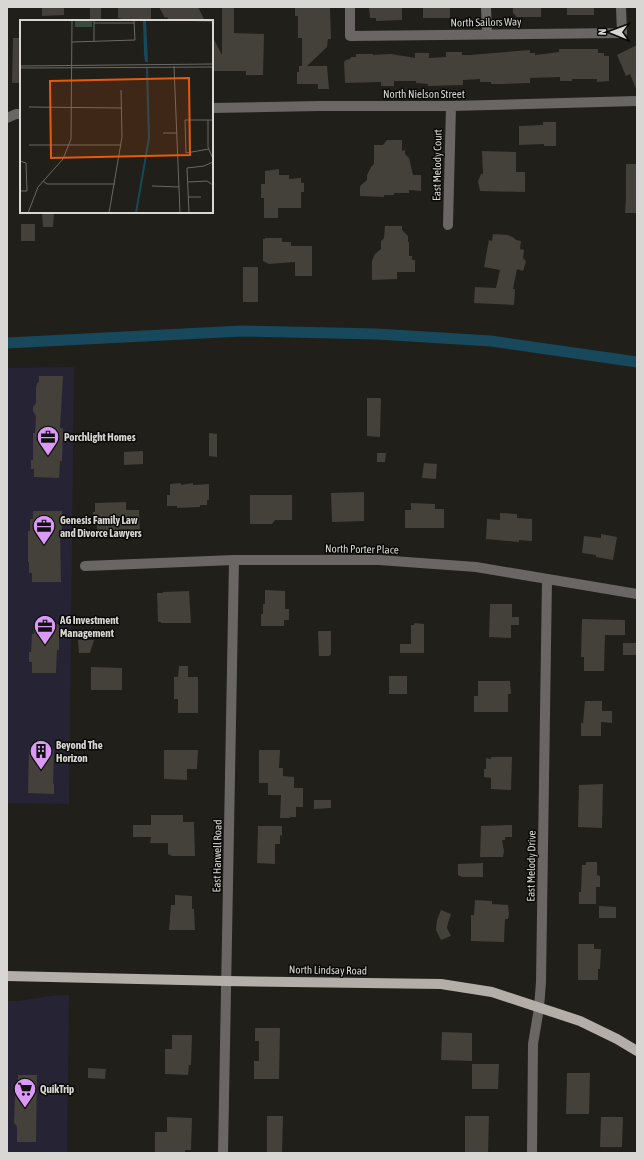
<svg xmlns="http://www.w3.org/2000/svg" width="644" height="1160" font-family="'Asap Condensed',sans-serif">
	<rect width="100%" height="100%" fill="#201f19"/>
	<path fill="#262434" d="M74 367 69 804 7 803V368Z
		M57 995H69L67 1153H7V1001H19Z"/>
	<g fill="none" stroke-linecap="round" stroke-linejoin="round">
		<path stroke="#18485b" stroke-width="11" d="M7 343 242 331 377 334 491 341 637 362"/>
	</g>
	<path fill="#44403a" d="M42 7H64V15L42 16Z
		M90 7H101V20H90Z
		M118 7H151V19H146V21H122V19L118 18Z
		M159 7H198L205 21H169L167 17 165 18Z
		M222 7H234V33L264 34 263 75H246V71H212V36L222 55Z
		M295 7H330L331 39H328L327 47 307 66H327L329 89H318V84H297V72H299V66H302V38H298V16H295Z
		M369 7H402V20L376 21V18H370Z
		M423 7H450V18H423Z
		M513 7H541V17H517L513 13Z
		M567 7H594V15H567Z
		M13 38H21V83H12Z
		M637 45V91L630 74 626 76 617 55Z
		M559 49H598V53H604V56H609V81L597 82V79H572V81H560V77L530 78V83L502 84H491V82H480V79L463 80V85L428 86V84L416 83V81H394V86H381V82L345 83 344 62 346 60 350 59 351 57H356V54H373V55L391 54 415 58V53H429V58L446 57V52H462V55H469L530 50V53H535V55L544 54 559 52Z
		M543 122H556V146H544V144L519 145V126L543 125Z
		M387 140H402V151L405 150V154L409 158 413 175H421V191L409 190V193H394V195H384V197L360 196V186L367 180V175L371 167 374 164V145H383Z
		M482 151 516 152V172H525V192L480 191 478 181 481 174H483Z
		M626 164H637V213H625L626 198Z
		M279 169V175H289V179L301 178V183H304V192H301V208H278V218H264V198H261V184H265V171Z
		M42 212H54L53 227H43Z
		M21 224H35V241H21Z
		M385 226H402V230L408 236V242H409V256H412V260H415V272H397V279L372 280V261L375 254 381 249V241L384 238Z
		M493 234 508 235 514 238 516 240 521 241 520 249 524 250 523 258 526 261 523 271 517 269 513 289H515L514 305 474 303 475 287 496 288 500 270 484 267 489 240 492 241Z
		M265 238H282V242H291V246H312V276H295V262L269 264 263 261V239H265Z
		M243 267H258V302H243Z
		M39 376H63L60 428H63L62 461H60L59 478 34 477V469H31V460H33V433H35L36 416 33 411V407L36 403V388L37 383 39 382Z
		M367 398H381L380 437 367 436Z
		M209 433 217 434V457L209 456Z
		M143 451V464L124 465V452Z
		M377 453H386L385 462H377Z
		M424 463 437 464 436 479 422 478Z
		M181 483V485L193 483V485L209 484V500H207V505H200V507L177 508V506H167V495H170V484Z
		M364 492V521L332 522 331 493Z
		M250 495H292V520H275L272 524H250Z
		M126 502V510H139L140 534 97 535V524H93V512H95V503Z
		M411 503 435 504V509H444V528H405V510H411Z
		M33 511H62V530H60L61 582H32V573H29V562H28V531H30V519H33Z
		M500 513 517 514V518L532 519V541L519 540V542L486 539 487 519 500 520Z
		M601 534 617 537 613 560 596 557V555L582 553 584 536 601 538Z
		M265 590 285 591V609H289V620H284V626H261V614H263V604H265Z
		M189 591 191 623H161V622H158L157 593H163V592Z
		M490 604H512V617H519V625H511V638L489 637Z
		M582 619 625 620V635H605L604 671H584V657H581Z
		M414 623 424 624V653H400V644H411V625H414Z
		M35 624H59V650H57L56 673H32V662H29V652H31L32 634H34Z
		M318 631H331V654L329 656H319Z
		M78 640H94L90 653H79Z
		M623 643H637V655H623Z
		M179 666H188V677H198V713H178V699H174V677H178Z
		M91 667 122 668V690H91Z
		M389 676H407V694H389Z
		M478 681H510L511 694H508V712H474V696H478Z
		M585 701H602V711H612V723L601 722V736H581V723H583Z
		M36 748 54 749 53 784H54V794L28 793 29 749Z
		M164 750H198L197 769H187V780L164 779Z
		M259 750H280L279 768H283V776L294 777V788H303V807H296V817H290V818H280L281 795H268V783H259Z
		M491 757H512L511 790 491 789V778L484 777V769H486V758L491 759Z
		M603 784 602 828 578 827 579 785Z
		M314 800H331V808L314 809Z
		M151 815H183V822H194L195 856H172L168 854V843H150L151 837H133V825H151Z
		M512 825V837H505V840H502L504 851 503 857H480L481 826Z
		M258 826H282V836L280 835V844H275V864L257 863Z
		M586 862H597V875L600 876V887H596V904H579V892H581L582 865H586Z
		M483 863V877H462L458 875V864Z
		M175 895 192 896V909H194L195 930H169L171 905H175Z
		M475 900 492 901V904L508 905 509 914 508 919H505L504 942 471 941V915H474Z
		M599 906 616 907V918H599Z
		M441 910 451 914 448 923 447 928 451 936 441 940 436 930 437 920Z
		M578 944H594V949H601L600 969H598V980H578Z
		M255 1028H280L279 1079H254V1061H259V1041H255Z
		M442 1032 472 1033V1061L441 1060Z
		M172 1035H192L191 1065H189L188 1075 165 1074V1049H172Z
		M472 1064H499L498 1089H472Z
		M88 1068 106 1069 105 1079 88 1078Z
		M567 1073H590L589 1114H566Z
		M18 1075H37L36 1142H17V1126L14 1123 15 1096 17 1093Z
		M267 1116H283L282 1153H267Z
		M465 1116H489L488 1153H465Z
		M167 1117 192 1118 191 1150H185V1153H155V1132H167Z
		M601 1117H623L622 1147H600Z"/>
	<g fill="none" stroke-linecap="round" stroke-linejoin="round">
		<path stroke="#696664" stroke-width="10" d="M350 7V36L622 33 621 7
			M486 7 487 34
			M212 108 320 106H451L637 101
			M7 118 16 114H21
			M448 225 451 106
			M85 566 234 560H379L476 567 637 594
			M223 1153 234 560
			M532 1153 533 1044 539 1008 541 982 547 579"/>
		<path stroke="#b4aea9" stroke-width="10" d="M7 976 226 981 441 984 492 992 580 1021 617 1039 637 1051"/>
	</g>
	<defs>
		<g id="office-pin" transform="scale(1.15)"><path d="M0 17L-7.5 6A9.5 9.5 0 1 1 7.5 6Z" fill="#db99f6" stroke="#090907"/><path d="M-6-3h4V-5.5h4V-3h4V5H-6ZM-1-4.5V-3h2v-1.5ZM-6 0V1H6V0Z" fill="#111"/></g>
		<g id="building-pin" transform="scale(1.15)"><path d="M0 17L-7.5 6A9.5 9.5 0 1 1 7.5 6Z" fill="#db99f6" stroke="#090907"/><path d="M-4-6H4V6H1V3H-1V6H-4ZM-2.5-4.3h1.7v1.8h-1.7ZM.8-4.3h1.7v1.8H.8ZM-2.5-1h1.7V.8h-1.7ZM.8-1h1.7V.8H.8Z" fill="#111"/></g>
		<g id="supermarket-pin" transform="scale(1.15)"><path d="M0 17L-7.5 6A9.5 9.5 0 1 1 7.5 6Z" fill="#db99f6" stroke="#090907"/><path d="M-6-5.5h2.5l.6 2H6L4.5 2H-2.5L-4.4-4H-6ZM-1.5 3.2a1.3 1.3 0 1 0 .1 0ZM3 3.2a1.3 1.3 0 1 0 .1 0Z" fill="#111"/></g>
	</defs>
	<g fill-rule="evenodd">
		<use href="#office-pin" x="48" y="437"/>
		<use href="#office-pin" x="44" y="526"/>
		<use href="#office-pin" x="45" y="626"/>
		<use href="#building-pin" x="41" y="751"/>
		<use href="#supermarket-pin" x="25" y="1089"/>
	</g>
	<g text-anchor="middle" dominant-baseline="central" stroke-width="3" stroke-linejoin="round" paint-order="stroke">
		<g font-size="11" fill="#d8d7d3" stroke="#090907">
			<text transform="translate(486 22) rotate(-1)">North Sailors Way</text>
			<text x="424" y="94">North Nielson Street</text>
			<text transform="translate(437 165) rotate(-89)">East Melody Court</text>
			<text transform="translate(362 549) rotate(1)">North Porter Place</text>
			<text transform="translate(217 856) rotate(-89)">East Harwell Road</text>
			<text transform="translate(531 866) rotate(-89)">East Melody Drive</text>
			<text transform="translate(328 970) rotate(1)">North Lindsay Road</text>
		</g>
		<g font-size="11" font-weight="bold" fill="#d8d7d3" stroke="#090907" text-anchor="start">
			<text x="64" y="437">Porchlight Homes</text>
			<text x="60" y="520">Genesis Family Law<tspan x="60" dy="13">and Divorce Lawyers</tspan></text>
			<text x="60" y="620">AG Investment<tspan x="60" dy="13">Management</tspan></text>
			<text x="56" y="745">Beyond The<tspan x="56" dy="13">Horizon</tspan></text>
			<text x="40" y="1089">QuikTrip</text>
		</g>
	</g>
	<g transform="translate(20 20)">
		<rect width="193" height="193" fill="#201f19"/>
		<path d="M55 0H72V7H55Z" fill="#374c3c"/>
		<path d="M123 0H126L128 42H125L124 34Z" fill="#18485b"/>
		<path fill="none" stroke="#18485b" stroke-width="2" d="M116 193 129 118 127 48"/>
		<path fill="none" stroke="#6a6963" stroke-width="1" d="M145 0 193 1M74 3H114M74 21V0M52 22 115 20 114 0M0 46 193 44M154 46 160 193M0 48 193 47M9 87 102 88M188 100V127L193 139M143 113H157M9 125H101M189 129 166 133 165 100H193M0 141 6 143 7 171H0M23 161 27 164H95M168 162 187 161 193 165M132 166 159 167M168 177H181M8 193 18 167 43 139 51 119 52 0M89 193 102 117 101 70M169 193 167 148 184 146 193 142"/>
		<path fill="#e8590c" fill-opacity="0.15" stroke="#e8590c" stroke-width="2" d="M169 58 170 135 31 138 30 61Z"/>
		<rect width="193" height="193" fill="none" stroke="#d8d7d3" stroke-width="2"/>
	</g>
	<rect width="644" height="1160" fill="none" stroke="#d8d7d3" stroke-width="16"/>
	<g transform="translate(612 32) rotate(271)" stroke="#090907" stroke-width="3" paint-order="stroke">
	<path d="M0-3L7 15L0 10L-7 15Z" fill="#d8d7d3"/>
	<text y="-6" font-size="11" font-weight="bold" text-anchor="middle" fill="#d8d7d3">N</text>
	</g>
</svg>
